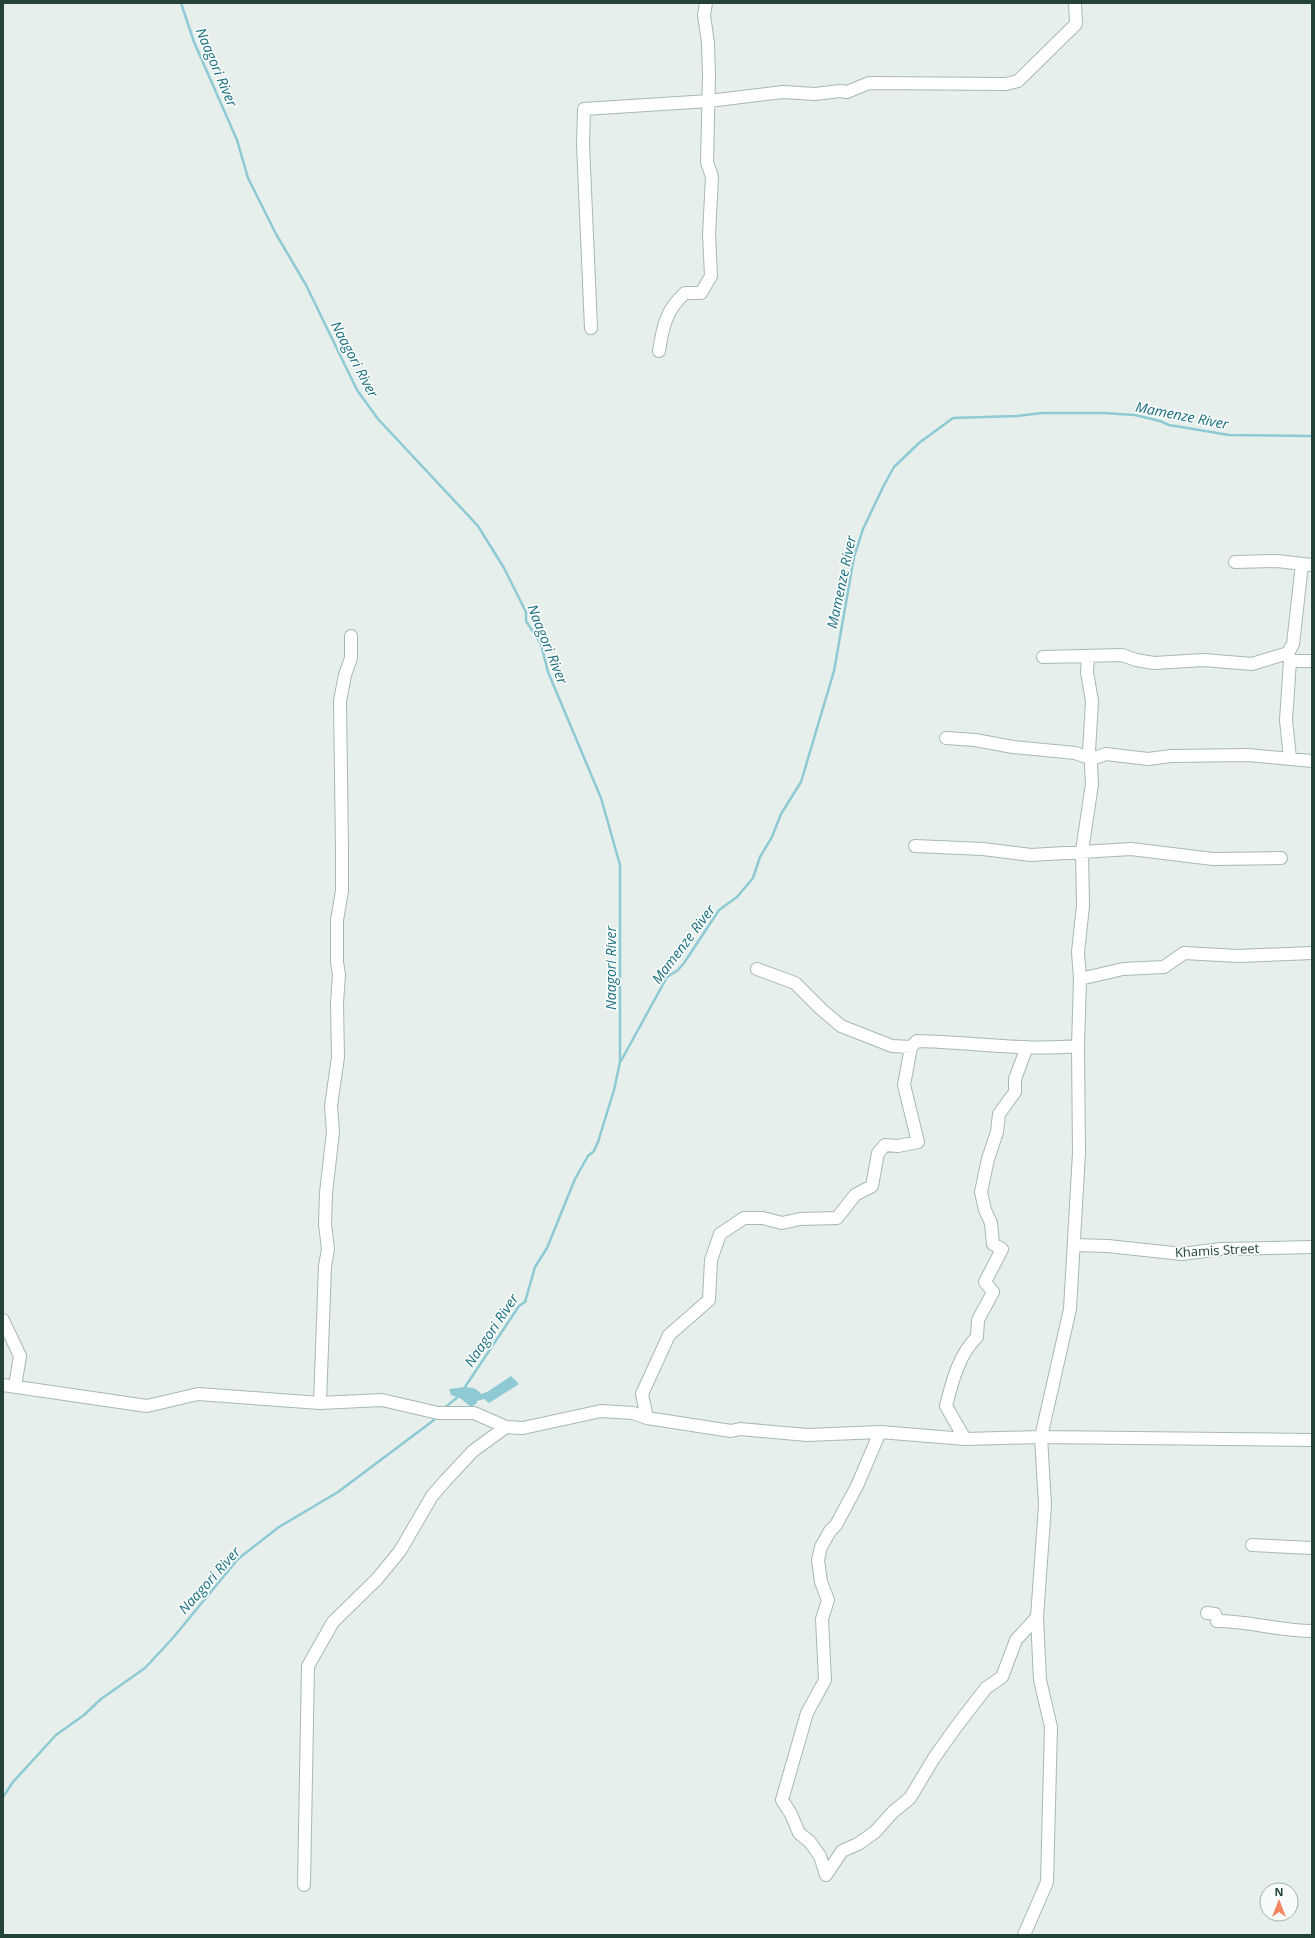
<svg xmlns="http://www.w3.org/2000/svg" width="1315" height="1938" font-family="'Open Sans',sans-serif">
	<rect width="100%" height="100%" fill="#e6efeb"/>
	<path fill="#8ec9d4" d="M511 1376 519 1384 489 1403 484 1399 477 1401V1403L471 1407 460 1398 451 1395 449 1389C460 1388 474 1384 481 1394L487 1392Z"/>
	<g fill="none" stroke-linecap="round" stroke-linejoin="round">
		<path stroke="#8ec9d4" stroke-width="2.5" d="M181 3 194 42 237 140 248 178 276 234 306 285 357 390 378 419 478 526 504 568 526 612V621L541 644 548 672 601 798 620 865V1062L614 1090 598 1142 594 1151 588 1156 575 1179 547 1248 535 1267 525 1302 519 1306 463 1390
			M621 1061 667 977 678 970 684 963 719 910 737 897 753 878 760 857 772 837 781 814 801 782 834 671 854 557 863 529 884 485 894 467 919 443 953 418 1017 416 1042 413H1104L1135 415 1160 421 1169 425 1229 435 1312 436
			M443 1409 459 1396
			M3 1797 13 1782 56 1735 84 1715 101 1699 145 1668 172 1639 238 1559 279 1527 338 1492 434 1420 436 1415"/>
		<g stroke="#a8b8b2" stroke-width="14">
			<path id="minor" d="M591 328 583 144 584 109 709 101 783 92 815 94 840 91 847 92 869 83 1006 84 1018 81 1076 24 1075 3
				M659 351C663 326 666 310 685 293H701L711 276 709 234 712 177 707 162 709 75 708 43 704 15 706 3
				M1235 562 1277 561 1312 565
				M1302 564 1293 644 1288 653 1290 661H1312
				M1043 657 1122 655 1136 660 1154 663 1204 660 1252 664 1288 653
				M946 738 975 740 1013 747 1075 753 1092 759 1106 754 1148 759 1171 756 1248 755 1312 761
				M1290 758 1286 720 1290 661
				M915 846 983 849 1031 855 1131 849 1213 859 1281 858
				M757 969 795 983 821 1009 841 1026 892 1046 911 1047 917 1041C971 1042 1024 1051 1078 1046
				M1080 979 1078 952 1083 906 1082 851 1092 784 1091 766 1092 759 1089 751 1092 701 1087 672 1088 656
				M1074 1245 1108 1246 1182 1254 1221 1249 1312 1247
				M3 1320 20 1356 15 1386
				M3 1385 147 1406 198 1394 320 1403 382 1400 438 1413H474L506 1427 523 1428 601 1411 633 1413 647 1418 731 1431 740 1429 807 1435 880 1432 965 1439 1041 1437 1312 1440
				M320 1403 325 1266 328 1249 325 1224 326 1193 333 1132 331 1106 338 1057 337 1003 339 975 337 962V920L342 891V850L340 701 345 675 351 658V636
				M647 1418 642 1394 669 1335 709 1300 711 1260 720 1234 744 1218H763L782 1223 800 1219 837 1218 855 1195 872 1186 878 1153 885 1145 898 1146 918 1142 904 1085 911 1047
				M965 1439 946 1406C952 1382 959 1354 977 1337L978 1320 993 1292 985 1282 1002 1249 993 1244 991 1223 985 1210 981 1192 988 1159 997 1132 999 1114 1015 1092V1079L1027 1047
				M1252 1545 1312 1548
				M1207 1613 1215 1614 1217 1621C1249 1621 1280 1631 1312 1631
				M826 1875 820 1856 810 1842 799 1833 791 1814 782 1800 807 1713 825 1680 822 1619 828 1600 821 1582 818 1560 821 1547 830 1531 836 1525 857 1486 880 1432
				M826 1875 842 1851 858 1844 875 1832 893 1812 910 1798 934 1758 956 1727 986 1688 1002 1677 1016 1640 1037 1617
				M304 1885 308 1666 333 1622 377 1579 400 1551 432 1496 445 1481 473 1451 506 1427
				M1024 1935 1047 1882 1051 1727 1040 1680 1037 1617 1045 1505 1041 1437 1070 1309 1079 1153 1078 1046 1080 979 1123 969 1164 967 1184 953 1238 956 1312 953"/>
		</g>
		<use href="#minor" stroke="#fff" stroke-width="12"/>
	</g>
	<g text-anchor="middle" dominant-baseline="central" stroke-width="3.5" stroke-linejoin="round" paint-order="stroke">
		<g font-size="13" fill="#24423a" stroke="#f7fbf9">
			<text transform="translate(1217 1250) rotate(-3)">Khamis Street</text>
		</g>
		<g font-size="14" font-style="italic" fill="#1c6f80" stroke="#f7fbf9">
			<text transform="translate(217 67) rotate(67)">Naagori River</text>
			<text transform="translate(355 359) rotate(62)">Naagori River</text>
			<text transform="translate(1182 415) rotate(11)">Mamenze River</text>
			<text transform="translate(841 582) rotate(-78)">Mamenze River</text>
			<text transform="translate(548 644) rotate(68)">Naagori River</text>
			<text transform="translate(683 944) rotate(-53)">Mamenze River</text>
			<text transform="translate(610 968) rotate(-90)">Naagori River</text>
			<text transform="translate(491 1330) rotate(-56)">Naagori River</text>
			<text transform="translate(209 1580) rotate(-48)">Naagori River</text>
		</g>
	</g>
	<rect width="1315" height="1938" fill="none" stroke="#24423a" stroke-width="8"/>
	<g transform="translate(1279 1902)"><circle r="19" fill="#f7fbf9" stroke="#a3b1ad"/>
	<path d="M0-3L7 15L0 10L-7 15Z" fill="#f4845f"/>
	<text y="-6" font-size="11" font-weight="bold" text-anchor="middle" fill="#24423a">N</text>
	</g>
</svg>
